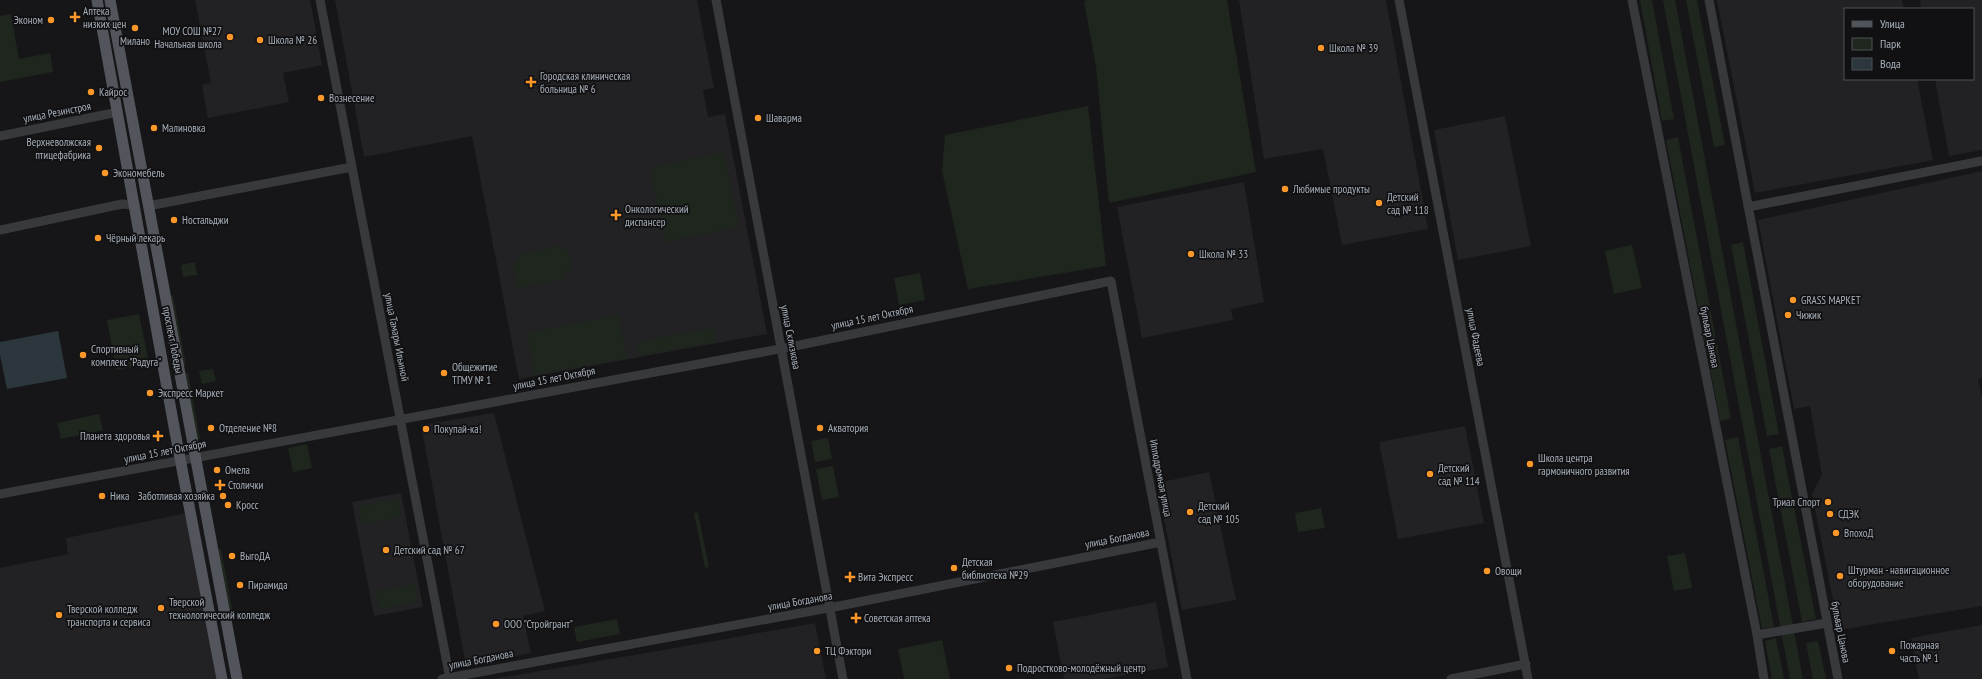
<svg xmlns="http://www.w3.org/2000/svg" width="1982" height="679" font-family="'PT Sans Narrow',sans-serif">
	<rect width="100%" height="100%" fill="#161618"/>
	<path fill="#222225" d="M195 0H310L322 65 283 73 289 102 208 118 202 85 211 83Z
		M335 0H697L714 88 703 90 708 117 725 114 767 334 519 379 472 136 364 157Z
		M1239 0H1386L1428 229 1342 245 1323 149 1264 159Z
		M1717 0H1902L1904 9H1845V79H1917L1933 160 1755 193Z
		M1920 0H1982V150L1949 156 1935 79H1973V9H1921Z
		M1505 116 1531 246 1458 260 1434 130Z
		M1982 171V378L1978 379 1982 397V606L1839 630 1812 494 1822 475 1810 406 1794 409 1758 220Z
		M1244 182 1264 302 1231 309 1233 320 1142 338 1117 207Z
		M494 413 545 611 523 616 531 653 466 666 421 425Z
		M1465 426 1484 523 1398 539 1379 442Z
		M1209 472 1236 600 1182 610 1157 483Z
		M401 493 423 607 374 616 352 502Z
		M187 513 217 679H0V568L68 554 66 538Z
		M1156 602 1168 667 1104 679H1064L1053 622Z
		M815 623 826 679H493L658 651Z
		M1982 625V679H1919L1911 638Z"/>
	<path fill="#1e261e" d="M1088 0H1227L1256 172 1109 203 1096 67 1084 1Z
		M1640 0H1652L1674 119 1662 121Z
		M1663 0H1675L1803 679H1790Z
		M1686 0H1697L1725 145 1714 147Z
		M11 14 19 59 50 53 53 72 0 82V16Z
		M1088 106 1106 266 968 289 942 171 945 135Z
		M1678 137 1731 419 1720 421 1666 140Z
		M724 152 739 227 665 242 651 173 657 166Z
		M1743 242 1779 434 1767 436 1731 245Z
		M1632 245 1642 288 1614 294 1605 251Z
		M560 246 565 251 568 250 573 269 565 271 566 276 563 279 517 288 513 266 523 253Z
		M195 262 197 275 183 277 181 265Z
		M920 273 925 300 899 305 894 278Z
		M173 295 186 365 183 366 169 296Z
		M139 314 149 363 116 370 107 320Z
		M619 315 627 358 534 375 527 333Z
		M714 328 716 342 638 356V345L645 340Z
		M213 369 216 381 202 384 199 371Z
		M188 373 200 439H196L184 374Z
		M99 414 103 430 61 439 57 423Z
		M1738 437 1774 627 1762 629 1725 440Z
		M828 438 832 459 815 462 811 441Z
		M307 444 312 468 293 472 288 448Z
		M1782 446 1816 619 1802 622 1769 449Z
		M833 466 839 497 822 500 816 469Z
		M398 499 401 517 362 524 359 506Z
		M1321 508 1325 528 1298 532 1295 513Z
		M694 513H698L709 567 705 568Z
		M221 549 234 619 229 620 215 550Z
		M1685 553 1692 588 1674 591 1667 556Z
		M415 584 418 602 379 609 376 591Z
		M617 619 620 634 577 642 574 627Z
		M1776 638 1784 679H1772L1765 641Z
		M942 640 950 679H904L898 649Z
		M1818 641 1826 679H1813L1806 643Z"/>
	<path fill="#2b373d" d="M58 331 67 378 7 389 0 355V342Z"/>
	<g fill="none" stroke-linecap="round" stroke-linejoin="round">
		<path stroke="#37393d" stroke-width="9" d="M320 0 450 679
			M716 0 843 679
			M1399 0 1528 679
			M1632 0 1757 635 1764 679
			M1709 0 1838 679
			M0 136 118 112
			M148 206 352 167
			M1748 207 1982 161
			M0 230 122 204 135 205
			M0 494 790 347 1111 281 1187 679
			M1757 635 1827 623
			M442 679 839 606 1161 542
			M1451 679 1526 664"/>
		<path stroke="#52565c" stroke-width="11" d="M97 0 175 432 222 679
			M110 0 237 679"/>
	</g>
	<g fill="#fc972a" stroke="#111113" stroke-width="1.5">
		<path d="M73 11h4v4h4v4h-4v4h-4v-4h-4v-4h4z"/>
		<circle cx="51" cy="20" r="4"/>
		<circle cx="135" cy="28" r="4"/>
		<circle cx="230" cy="37" r="4"/>
		<circle cx="260" cy="40" r="4"/>
		<circle cx="1321" cy="48" r="4"/>
		<path d="M529 76h4v4h4v4h-4v4h-4v-4h-4v-4h4z"/>
		<circle cx="91" cy="92" r="4"/>
		<circle cx="321" cy="98" r="4"/>
		<circle cx="758" cy="118" r="4"/>
		<circle cx="154" cy="128" r="4"/>
		<circle cx="99" cy="148" r="4"/>
		<circle cx="105" cy="173" r="4"/>
		<circle cx="1285" cy="189" r="4"/>
		<circle cx="1379" cy="203" r="4"/>
		<path d="M614 209h4v4h4v4h-4v4h-4v-4h-4v-4h4z"/>
		<circle cx="174" cy="220" r="4"/>
		<circle cx="98" cy="238" r="4"/>
		<circle cx="1191" cy="254" r="4"/>
		<circle cx="1793" cy="300" r="4"/>
		<circle cx="1788" cy="315" r="4"/>
		<circle cx="83" cy="355" r="4"/>
		<circle cx="444" cy="373" r="4"/>
		<circle cx="150" cy="393" r="4"/>
		<circle cx="211" cy="428" r="4"/>
		<circle cx="820" cy="428" r="4"/>
		<circle cx="426" cy="429" r="4"/>
		<path d="M156 430h4v4h4v4h-4v4h-4v-4h-4v-4h4z"/>
		<circle cx="1530" cy="464" r="4"/>
		<circle cx="217" cy="470" r="4"/>
		<circle cx="1430" cy="474" r="4"/>
		<path d="M218 479h4v4h4v4h-4v4h-4v-4h-4v-4h4z"/>
		<circle cx="102" cy="496" r="4"/>
		<circle cx="223" cy="496" r="4"/>
		<circle cx="1828" cy="502" r="4"/>
		<circle cx="228" cy="505" r="4"/>
		<circle cx="1190" cy="512" r="4"/>
		<circle cx="1830" cy="514" r="4"/>
		<circle cx="1836" cy="533" r="4"/>
		<circle cx="386" cy="550" r="4"/>
		<circle cx="232" cy="556" r="4"/>
		<circle cx="954" cy="568" r="4"/>
		<circle cx="1487" cy="571" r="4"/>
		<circle cx="1840" cy="576" r="4"/>
		<path d="M848 571h4v4h4v4h-4v4h-4v-4h-4v-4h4z"/>
		<circle cx="240" cy="585" r="4"/>
		<circle cx="161" cy="608" r="4"/>
		<circle cx="59" cy="615" r="4"/>
		<path d="M854 612h4v4h4v4h-4v4h-4v-4h-4v-4h4z"/>
		<circle cx="496" cy="624" r="4"/>
		<circle cx="817" cy="651" r="4"/>
		<circle cx="1892" cy="651" r="4"/>
		<circle cx="1009" cy="668" r="4"/>
	</g>
	<g text-anchor="middle" dominant-baseline="central" stroke-width="3.5" stroke-linejoin="round" paint-order="stroke">
		<g font-size="11" fill="#a7afb9" stroke="#111113" text-anchor="start">
			<text x="83" y="11">Аптека<tspan x="83" dy="13">низких цен</tspan></text>
			<text x="43" y="20" text-anchor="end">Эконом</text>
			<text x="222" y="31" text-anchor="end">МОУ СОШ №27<tspan x="222" dy="13">Начальная школа</tspan></text>
			<text x="268" y="40">Школа № 26</text>
			<text x="135" y="41" text-anchor="middle">Милано</text>
			<text x="1329" y="48">Школа № 39</text>
			<text x="540" y="76">Городская клиническая<tspan x="540" dy="13">больница № 6</tspan></text>
			<text x="99" y="92">Кайрос</text>
			<text x="329" y="98">Вознесение</text>
			<text x="766" y="118">Шаварма</text>
			<text x="162" y="128">Малиновка</text>
			<text x="91" y="142" text-anchor="end">Верхневолжская<tspan x="91" dy="13">птицефабрика</tspan></text>
			<text x="113" y="173">Экономебель</text>
			<text x="1293" y="189">Любимые продукты</text>
			<text x="1387" y="197">Детский<tspan x="1387" dy="13">сад № 118</tspan></text>
			<text x="625" y="209">Онкологический<tspan x="625" dy="13">диспансер</tspan></text>
			<text x="182" y="220">Ностальджи</text>
			<text x="106" y="238">Чёрный лекарь</text>
			<text x="1199" y="254">Школа № 33</text>
			<text x="1801" y="300">GRASS МАРКЕТ</text>
			<text x="1796" y="315">Чижик</text>
			<text x="91" y="349">Спортивный<tspan x="91" dy="13">комплекс "Радуга"</tspan></text>
			<text x="452" y="367">Общежитие<tspan x="452" dy="13">ТГМУ № 1</tspan></text>
			<text x="158" y="393">Экспресс Маркет</text>
			<text x="219" y="428">Отделение №8</text>
			<text x="828" y="428">Акватория</text>
			<text x="434" y="429">Покупай-ка!</text>
			<text x="150" y="436" text-anchor="end">Планета здоровья</text>
			<text x="1538" y="458">Школа центра<tspan x="1538" dy="13">гармоничного развития</tspan></text>
			<text x="1438" y="468">Детский<tspan x="1438" dy="13">сад № 114</tspan></text>
			<text x="225" y="470">Омела</text>
			<text x="228" y="485">Столички</text>
			<text x="110" y="496">Ника</text>
			<text x="215" y="496" text-anchor="end">Заботливая хозяйка</text>
			<text x="1820" y="502" text-anchor="end">Триал Спорт</text>
			<text x="236" y="505">Кросс</text>
			<text x="1198" y="506">Детский<tspan x="1198" dy="13">сад № 105</tspan></text>
			<text x="1838" y="514">СДЭК</text>
			<text x="1844" y="533">ВпохоД</text>
			<text x="394" y="550">Детский сад № 67</text>
			<text x="240" y="556">ВыгоДА</text>
			<text x="962" y="562">Детская<tspan x="962" dy="13">библиотека №29</tspan></text>
			<text x="1848" y="570">Штурман - навигационное<tspan x="1848" dy="13">оборудование</tspan></text>
			<text x="1495" y="571">Овощи</text>
			<text x="858" y="577">Вита Экспресс</text>
			<text x="248" y="585">Пирамида</text>
			<text x="169" y="602">Тверской<tspan x="169" dy="13">технологический колледж</tspan></text>
			<text x="67" y="609">Тверской колледж<tspan x="67" dy="13">транспорта и сервиса</tspan></text>
			<text x="864" y="618">Советская аптека</text>
			<text x="504" y="624">ООО "Стройгрант"</text>
			<text x="1900" y="645">Пожарная<tspan x="1900" dy="13">часть № 1</tspan></text>
			<text x="825" y="651">ТЦ Фэктори</text>
			<text x="1017" y="668">Подростково-молодёжный центр</text>
		</g>
		<g font-size="11" fill="#a7afb9" stroke="#111113">
			<text transform="translate(57 112) rotate(-11)">улица Резинстроя</text>
			<text transform="translate(872 317) rotate(-12)">улица 15 лет Октября</text>
			<text transform="translate(397 337) rotate(79)">улица Тамары Ильиной</text>
			<text transform="translate(791 337) rotate(79)">улица Склизкова</text>
			<text transform="translate(1476 337) rotate(79)">улица Фадеева</text>
			<text transform="translate(1710 337) rotate(79)">бульвар Цанова</text>
			<text transform="translate(173 340) rotate(79)">проспект Победы</text>
			<text transform="translate(554 378) rotate(-11)">улица 15 лет Октября</text>
			<text transform="translate(165 451) rotate(-11)">улица 15 лет Октября</text>
			<text transform="translate(1161 478) rotate(79)">Ипподромная улица</text>
			<text transform="translate(1117 538) rotate(-11)">улица Богданова</text>
			<text transform="translate(800 601) rotate(-10)">улица Богданова</text>
			<text transform="translate(1841 632) rotate(79)">бульвар Цанова</text>
			<text transform="translate(481 659) rotate(-11)">улица Богданова</text>
		</g>
	</g>
	<rect x="1844" y="8" width="130" height="72" fill="#111113" stroke="#4d5055"/>
	<rect x="1852" y="21" width="20" height="6" fill="#52565c" stroke="#4d5055"/>
	<text x="1880" y="28" font-size="12" fill="#a7afb9">Улица</text>
	<rect x="1852" y="38" width="20" height="12" fill="#1e261e" stroke="#4d5055"/>
	<text x="1880" y="48" font-size="12" fill="#a7afb9">Парк</text>
	<rect x="1852" y="58" width="20" height="12" fill="#2b373d" stroke="#4d5055"/>
	<text x="1880" y="68" font-size="12" fill="#a7afb9">Вода</text>
</svg>
